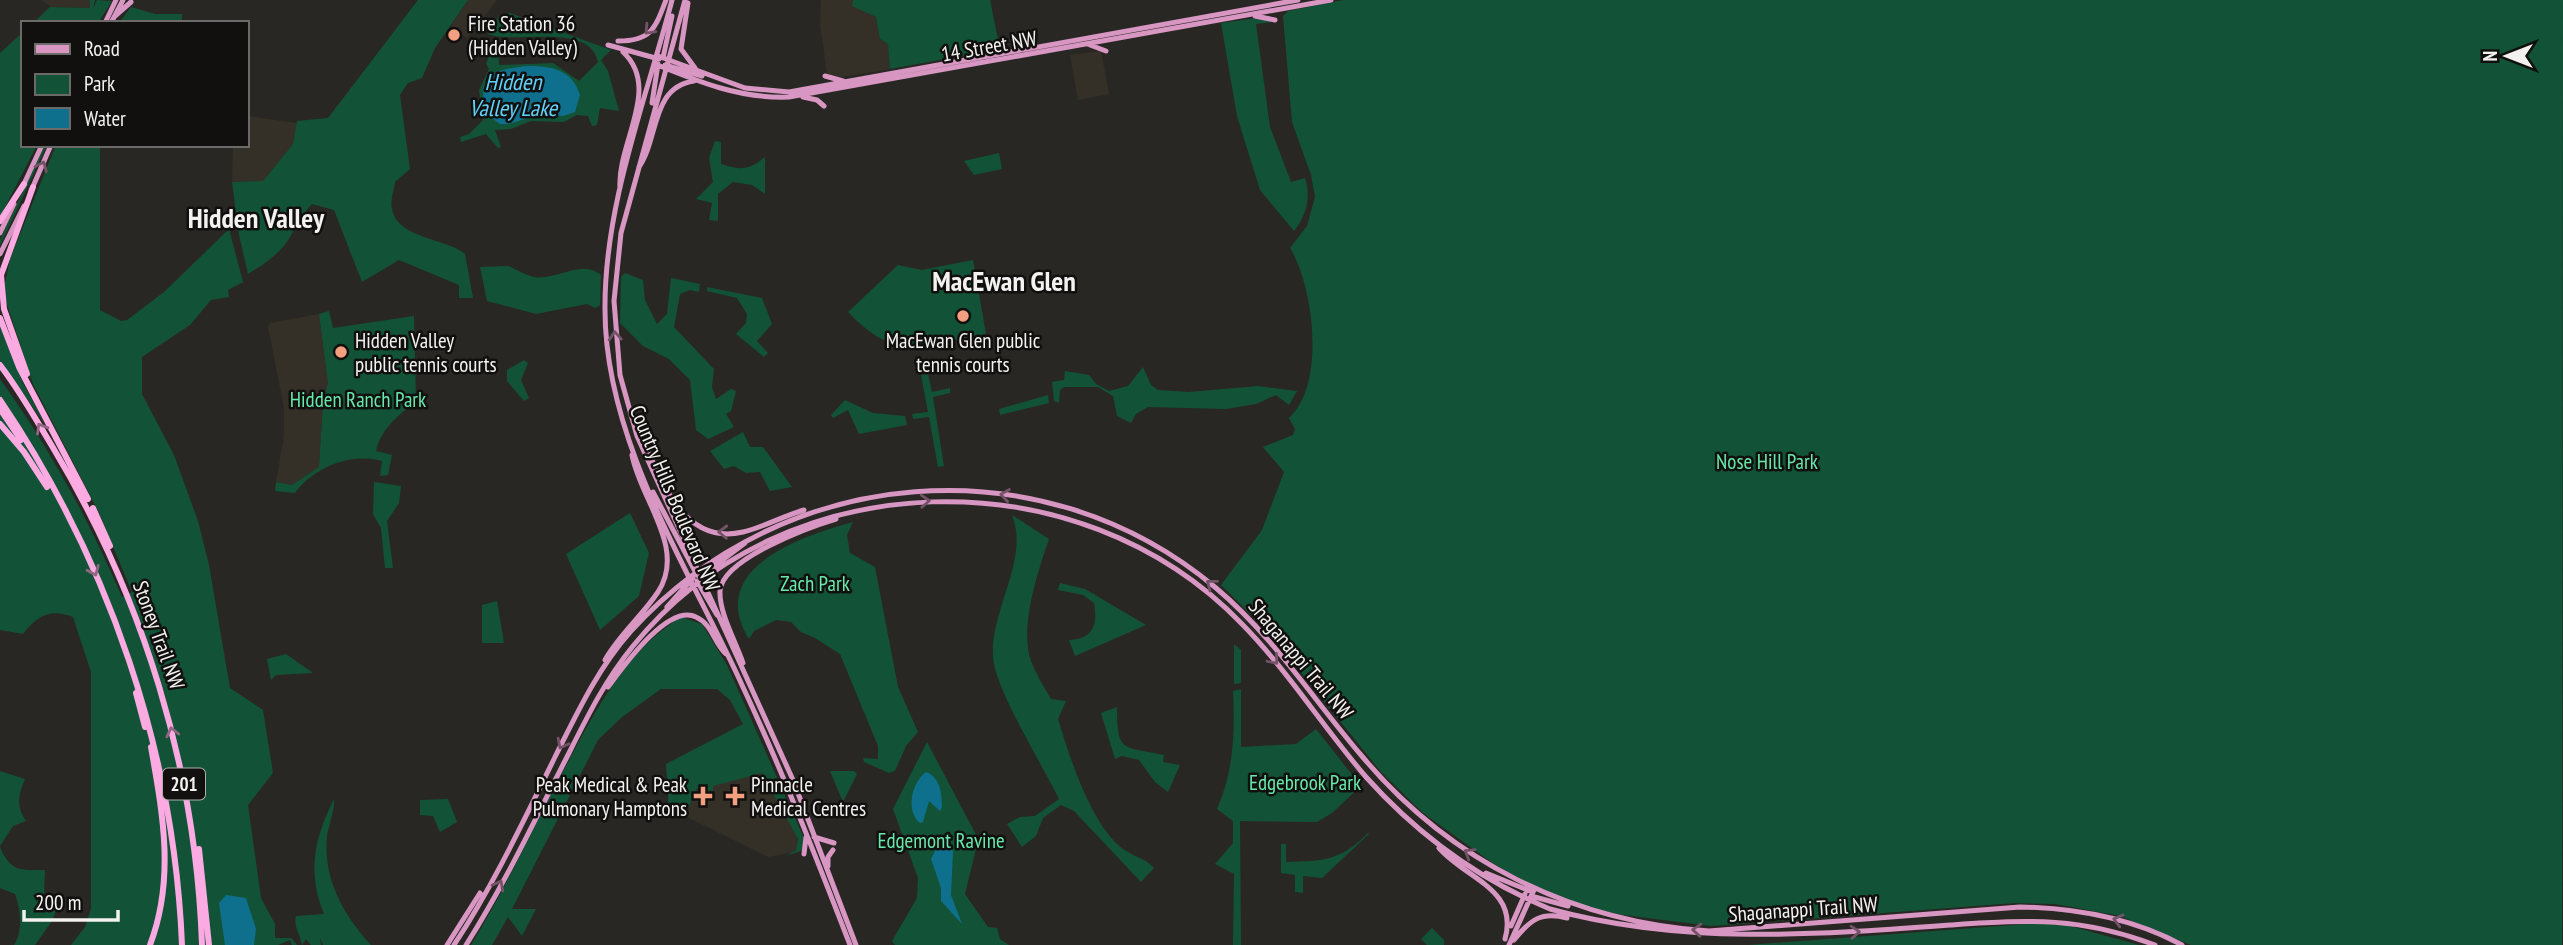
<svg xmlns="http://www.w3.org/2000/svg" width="2563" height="945" font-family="'PT Sans Narrow',sans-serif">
	<rect width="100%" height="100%" fill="#292723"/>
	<path fill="#353027" d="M41 0H90L91 8 52 7Z
		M468 0H497L468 38 455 32 451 26Z
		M821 0H853V6L876 17 880 39 888 44 890 69 836 78 827 73 820 24Z
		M1101 51 1109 94 1078 100 1070 55Z
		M247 116 296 123V134L293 144 263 181 232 182 233 145H247Z
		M319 314 328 383 323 403 319 467 292 485 276 482 284 436V408L268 327 270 323Z
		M762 772 797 836 798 844 794 852 768 857 685 816 697 788 708 794 711 790 713 792 712 786Z"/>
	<path fill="#125337" d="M90 0H95L93 9 97 0 112 1 98 23H33L50 7 90 8Z
		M418 0H468L435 48 422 78 408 83 400 95 410 169 395 182C394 190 390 201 392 209 397 239 447 238 465 254L473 298H459V285L399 260 362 282 334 210 312 204C302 215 297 225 290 237 282 252 263 265 248 274L239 235 232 182 263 181 293 144 297 121 328 118Z
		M853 0H990L1000 49 890 69 888 44 880 39 876 17 852 6Z
		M1343 0H2563L2562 945H2191L2120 916 2055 904 2015 903 1711 926 1616 914 1585 906 1532 885 1494 864 1423 813 1381 772 1270 634 1221 585 1262 530 1284 472 1263 447 1293 435 1295 429 1289 418C1326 385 1314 287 1290 248L1307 226 1315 197 1311 175 1292 122 1283 16 1288 11Z
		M131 7 155 14H182V23H119Z
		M510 13 611 50 601 60 608 71 619 111 600 108 597 125 592 126 588 116 577 115 564 122 531 121 511 129 495 130 501 147 498 148 486 134 461 142 460 137 469 134 483 120 479 90 489 69 486 64 494 43 498 44 499 65 553 63 579 81 598 62C590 21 513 45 488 34L499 16Z
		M1257 18 1272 22 1256 24 1270 127 1291 182 1305 178C1311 197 1307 215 1294 231L1260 190 1237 116 1221 23Z
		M23 32V145H37L0 217V53Z
		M715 141 721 142V164C740 170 749 171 765 157V194L752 185 733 182 718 194V221L709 220 712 203 696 199 713 182 709 158Z
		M45 145H47L0 246V240Z
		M56 145H100V310L121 321 127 320 164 292 229 229 243 282 228 290 229 297 211 300 190 325 142 357V394L174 455 198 521 209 565 230 688 263 710 273 773 248 805 261 898 275 924V938H291L297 945H292L290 940 278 945H71L85 927 91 909V672L73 617C50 608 37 616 23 634L0 630V379C49 447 89 520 122 597L132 592 99 513 33 384 3 292 10 259Z
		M999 153 1002 169 974 175 964 161Z
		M973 260 986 334C922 345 898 364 848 312L898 265 922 270Z
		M508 266C516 269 525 275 534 277 556 281 581 259 601 275L600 305 595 308 587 304 536 314 487 301 480 267Z
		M625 273 643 280 645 300 657 324 667 314 671 278 700 284 699 292 690 290 680 294 674 327 714 369 712 387 716 399 731 389 736 391 731 411 726 414 734 427 708 439 696 430 690 380 669 359 643 346 620 323 621 277Z
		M707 287 762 298 772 324 757 341 768 353 764 357 736 334 746 323 747 314 737 298 707 291Z
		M329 311 333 328 414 316 416 402C398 415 381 429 376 451L392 455 388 475 380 476 382 461 378 460C347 454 314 468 295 493L275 491 276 482 292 485 319 467 323 403 328 383 319 314Z
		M0 326 23 383 46 426 0 360Z
		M524 360 528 363 521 380 529 398 524 401 507 381V370Z
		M1143 367 1151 385 1158 390 1189 392 1258 386 1297 391 1289 405 1276 395 1256 404 1226 409 1148 407 1136 414 1131 423 1117 416 1113 396 1098 387H1064L1060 390 1059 403 1054 401 1052 382 1064 380 1065 371 1089 375 1096 384 1109 391 1128 386Z
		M928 374 932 392 950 388V393L933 397 944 466 938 467 929 417 913 419 912 414 928 412 921 375Z
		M1048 395 1049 403 1000 415 999 409Z
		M845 400 873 413 905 416 907 425 859 434 848 410 833 418 831 415Z
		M743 432 750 447H763L792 487 770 491 760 472 746 473 734 466 724 469 710 451Z
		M374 482 401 486 399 503 387 521 393 568H385L381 528 373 514Z
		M630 513 649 553 639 596 600 630 566 554Z
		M1012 515 1049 539C1038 571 1019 628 1031 661 1036 674 1044 687 1051 699L1066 701 1058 719C1069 755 1093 833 1128 852 1139 859 1143 857 1154 868L1141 882 1074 811 1061 805 1043 818 1036 836 1022 847 1007 824 1020 817 1035 816 1059 799C1043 766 995 689 993 657 990 610 1030 559 1012 515Z
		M853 522 847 535 850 553 875 567 898 687 918 732 906 746 895 771 889 773 864 762 863 758 878 759V746L840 654 815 638 801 632 791 622 776 620 754 631 749 639C705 568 802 536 853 522Z
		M1060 583 1085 589 1146 625 1075 656 1069 640C1093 639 1098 625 1094 603L1083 595 1058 590Z
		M497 601 504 643H482V605Z
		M681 617 702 624 727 665 803 836V850L786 856 796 850 798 839 762 773 713 786V793L711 790 708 794 697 788 685 816 669 813 666 764 743 724 730 700 717 689H661L622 717 598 740 512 909H536L522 936 508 917 492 945H471C506 888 534 826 566 766 595 711 626 651 681 617Z
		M1234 644 1241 650V683L1234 684Z
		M286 654 313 673 276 675 271 680 267 659Z
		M1241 689V747L1296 744 1316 729 1361 786 1332 813 1317 822 1240 821 1241 945H1233L1234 874 1215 864 1233 843V821L1217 809C1234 770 1235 733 1233 691Z
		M1117 707C1117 753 1122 746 1164 755L1163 762 1180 765 1168 792 1155 782 1139 760 1122 756 1115 759 1101 713Z
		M927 742 982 846 976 849 965 894 988 927 997 928 1000 939 1009 945H895L892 941 917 898 918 878 893 809Z
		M0 771 25 779C18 795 16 806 26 821L13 826 0 846Z
		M830 771H854L857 774 843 802Z
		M334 799C335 810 329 824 327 836 323 879 343 914 371 945H323L320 938 321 945H311L306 939 302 945C301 936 293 926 296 916L324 914C307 872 314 839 334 799Z
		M448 799 457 822 440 832 433 816 420 815V800Z
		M1368 833 1369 834 1322 878 1303 876V893L1295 892V875L1281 873V844H1286V862C1324 861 1340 861 1368 833Z
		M0 847C11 872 19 870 45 870L44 897 60 901 52 921 35 945H14C23 931 21 910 15 894L0 888Z
		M2040 923 2063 924 2139 945H1748Z
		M1432 928 1444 940V945H1427L1421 939Z"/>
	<path fill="#0f708e" d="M528 66C551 66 572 69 580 95L575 112 563 116 537 115 509 124H500L488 115C473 76 494 69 528 66Z
		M926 772C940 777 942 794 942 807L940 811 929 801 923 822 920 823C905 811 912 782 926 772Z
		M943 845 953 851 951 895 962 924 941 901V888L931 859 935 851Z
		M226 895 246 898 256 929 254 945H225L219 903Z"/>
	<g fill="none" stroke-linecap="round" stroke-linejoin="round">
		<path stroke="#d896c2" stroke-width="5" d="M672 0C646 100 604 205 605 310 605 441 689 569 742 685 782 770 816 857 850 945
			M685 0 621 233 614 301 620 375 637 436 793 780 856 945
			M688 3 681 49 695 68
			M115 16 131 2
			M1255 16 1275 20
			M105 23 116 0
			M111 23 123 0
			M618 41C651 41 655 29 666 0
			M608 45 659 59
			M1090 45 1106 51
			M658 56 745 88 789 92 1298 0
			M663 58 672 16
			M655 64C699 82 741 99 789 97L1331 0
			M665 65 702 76
			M825 76 843 81
			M803 97 817 100 824 106
			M652 103 658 64
			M639 167C659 138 651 87 694 81
			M23 186 42 145
			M620 188C617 143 662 88 623 52
			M31 191 51 145
			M0 233 14 204
			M0 254 24 206
			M633 415C655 461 675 548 743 532 764 527 783 516 804 510
			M653 492 697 575 704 579
			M700 577 745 543
			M697 581 717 615
			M667 607 693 578
			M605 660C619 635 642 616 658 592 687 548 640 499 632 455
			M743 663C736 642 719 613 720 591 722 559 809 527 836 519
			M608 687C623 667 668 603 696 617 712 624 714 643 726 654
			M814 837 834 843
			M1439 848C1466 879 1519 889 1505 939
			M804 854 806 837
			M828 866V857L833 850
			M1486 873 1530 891 1534 890 1509 945
			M1531 896 1568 906
			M1511 926 1525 894
			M1514 940C1530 920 1541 911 1567 918
			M447 945 480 893
			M454 945C493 886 524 820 555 757 577 713 598 668 631 631 783 464 1041 441 1216 588 1273 636 1313 699 1361 755 1449 861 1572 922 1709 931L2020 907C2076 908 2132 918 2182 945
			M466 945C505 884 536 817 569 753 588 715 606 679 633 646 783 461 1078 454 1242 624 1288 671 1323 727 1366 777 1417 834 1480 880 1550 909 1680 945 1815 935 1950 925 2028 920 2079 916 2155 945"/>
		<path stroke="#fbabe1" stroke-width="6" d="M0 221 24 184
			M0 318 19 367 88 499
			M0 365C20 391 35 418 52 446 143 597 196 768 202 945
			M27 374 4 309 1 275 33 187
			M0 400C109 561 174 751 182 945
			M0 409 21 440
			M0 424 24 452 47 487
			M93 508 110 546
			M136 693 145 727
			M199 849 209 945
			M150 945C175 879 163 815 151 747"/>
	</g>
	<defs><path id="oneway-chevron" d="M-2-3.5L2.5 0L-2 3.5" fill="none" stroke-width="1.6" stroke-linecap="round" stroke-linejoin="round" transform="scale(1.75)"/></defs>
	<g stroke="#745368">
		<use href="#oneway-chevron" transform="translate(649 30) rotate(133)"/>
		<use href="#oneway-chevron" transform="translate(42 166) rotate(-67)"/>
		<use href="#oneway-chevron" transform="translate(615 336) rotate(-94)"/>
		<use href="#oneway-chevron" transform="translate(1005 495) rotate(-172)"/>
		<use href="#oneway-chevron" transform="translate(925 501) rotate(-3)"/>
		<use href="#oneway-chevron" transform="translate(723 532) rotate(-178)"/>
		<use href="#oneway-chevron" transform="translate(1211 584) rotate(-142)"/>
		<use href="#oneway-chevron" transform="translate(1274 660) rotate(50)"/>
		<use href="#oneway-chevron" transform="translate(562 744) rotate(117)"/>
		<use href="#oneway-chevron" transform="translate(1469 853) rotate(-148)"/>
		<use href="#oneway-chevron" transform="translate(499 885) rotate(-62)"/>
		<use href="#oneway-chevron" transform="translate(2118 920) rotate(-165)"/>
		<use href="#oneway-chevron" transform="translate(1697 930) rotate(-176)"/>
		<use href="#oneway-chevron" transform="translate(1855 932) rotate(-4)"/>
	</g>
	<g stroke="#926582">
		<use href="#oneway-chevron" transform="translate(41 428) rotate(-121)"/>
		<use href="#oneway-chevron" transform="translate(94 571) rotate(67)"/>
		<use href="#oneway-chevron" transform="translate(172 732) rotate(-103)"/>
	</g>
	<g fill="#f2a080" stroke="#11100e" stroke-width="2.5">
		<circle cx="454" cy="35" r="7"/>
		<circle cx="963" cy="316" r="7"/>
		<circle cx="341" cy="352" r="7"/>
		<path d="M699.5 785.5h7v7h7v7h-7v7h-7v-7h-7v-7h7z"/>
		<path d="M731.5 785.5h7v7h7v7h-7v7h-7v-7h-7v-7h7z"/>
	</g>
	<g text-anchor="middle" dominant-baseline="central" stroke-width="5" stroke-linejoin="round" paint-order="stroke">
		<rect fill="#11100e" stroke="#b0aeac" stroke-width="2" x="163" y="768.5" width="42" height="31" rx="5"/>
		<g font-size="19" font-weight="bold" fill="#f4f2f0">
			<text x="184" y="784">201</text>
		</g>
		<g font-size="21" fill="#f4f2f0" stroke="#11100e" text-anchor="start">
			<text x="468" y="23">Fire Station 36<tspan x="468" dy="24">(Hidden Valley)</tspan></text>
			<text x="355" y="340">Hidden Valley<tspan x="355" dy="24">public tennis courts</tspan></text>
			<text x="963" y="340" text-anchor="middle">MacEwan Glen public<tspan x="963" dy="24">tennis courts</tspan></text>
			<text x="687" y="784" text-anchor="end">Peak Medical &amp; Peak<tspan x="687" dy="24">Pulmonary Hamptons</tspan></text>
			<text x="751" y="784">Pinnacle<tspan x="751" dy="24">Medical Centres</tspan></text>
		</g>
		<g font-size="21" fill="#f4f2f0" stroke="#11100e">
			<text transform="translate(989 46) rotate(-10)">14 Street NW</text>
			<text transform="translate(675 498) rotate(67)">Country Hills Boulevard NW</text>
			<text transform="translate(159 635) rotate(70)">Stoney Trail NW</text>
			<text transform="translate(1301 659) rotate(50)">Shaganappi Trail NW</text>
			<text transform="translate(1803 909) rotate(-4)">Shaganappi Trail NW</text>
		</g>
		<g font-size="21" fill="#67e9ab" stroke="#11100e">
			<text x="358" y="399">Hidden Ranch Park</text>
			<text x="1767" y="461">Nose Hill Park</text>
			<text x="815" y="583">Zach Park</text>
			<text x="1305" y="782">Edgebrook Park</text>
			<text x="941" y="840">Edgemont Ravine</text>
		</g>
		<g font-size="23" font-style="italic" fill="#61d1fa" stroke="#11100e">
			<text x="513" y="81">Hidden<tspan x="513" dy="26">Valley Lake</tspan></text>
		</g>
		<g font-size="28" font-weight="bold" fill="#f4f2f0" stroke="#11100e">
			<text x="256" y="217">Hidden Valley</text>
			<text x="1004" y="280">MacEwan Glen</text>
		</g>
	</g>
	<rect x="21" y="21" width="228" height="126" fill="#11100e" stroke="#6c6a68" stroke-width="2"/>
	<rect x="35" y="44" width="35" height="10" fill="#d896c2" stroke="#6c6a68" stroke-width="2"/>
	<text x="84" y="56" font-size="21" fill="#f4f2f0">Road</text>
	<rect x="35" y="74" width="35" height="21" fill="#125337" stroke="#6c6a68" stroke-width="2"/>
	<text x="84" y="91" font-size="21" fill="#f4f2f0">Park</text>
	<rect x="35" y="108" width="35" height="21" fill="#0f708e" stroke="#6c6a68" stroke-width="2"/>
	<text x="84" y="126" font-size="21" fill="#f4f2f0">Water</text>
	<g transform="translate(2507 56) rotate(270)" stroke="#11100e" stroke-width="5" paint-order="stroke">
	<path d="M0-5L12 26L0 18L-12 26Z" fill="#f4f2f0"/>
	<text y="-10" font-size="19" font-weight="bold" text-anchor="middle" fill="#f4f2f0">N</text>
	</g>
	<path d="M24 910v10h94v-10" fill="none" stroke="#f4f2f0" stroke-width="3.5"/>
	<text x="35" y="910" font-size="21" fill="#f4f2f0" stroke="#11100e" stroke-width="5" paint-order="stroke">200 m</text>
</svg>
